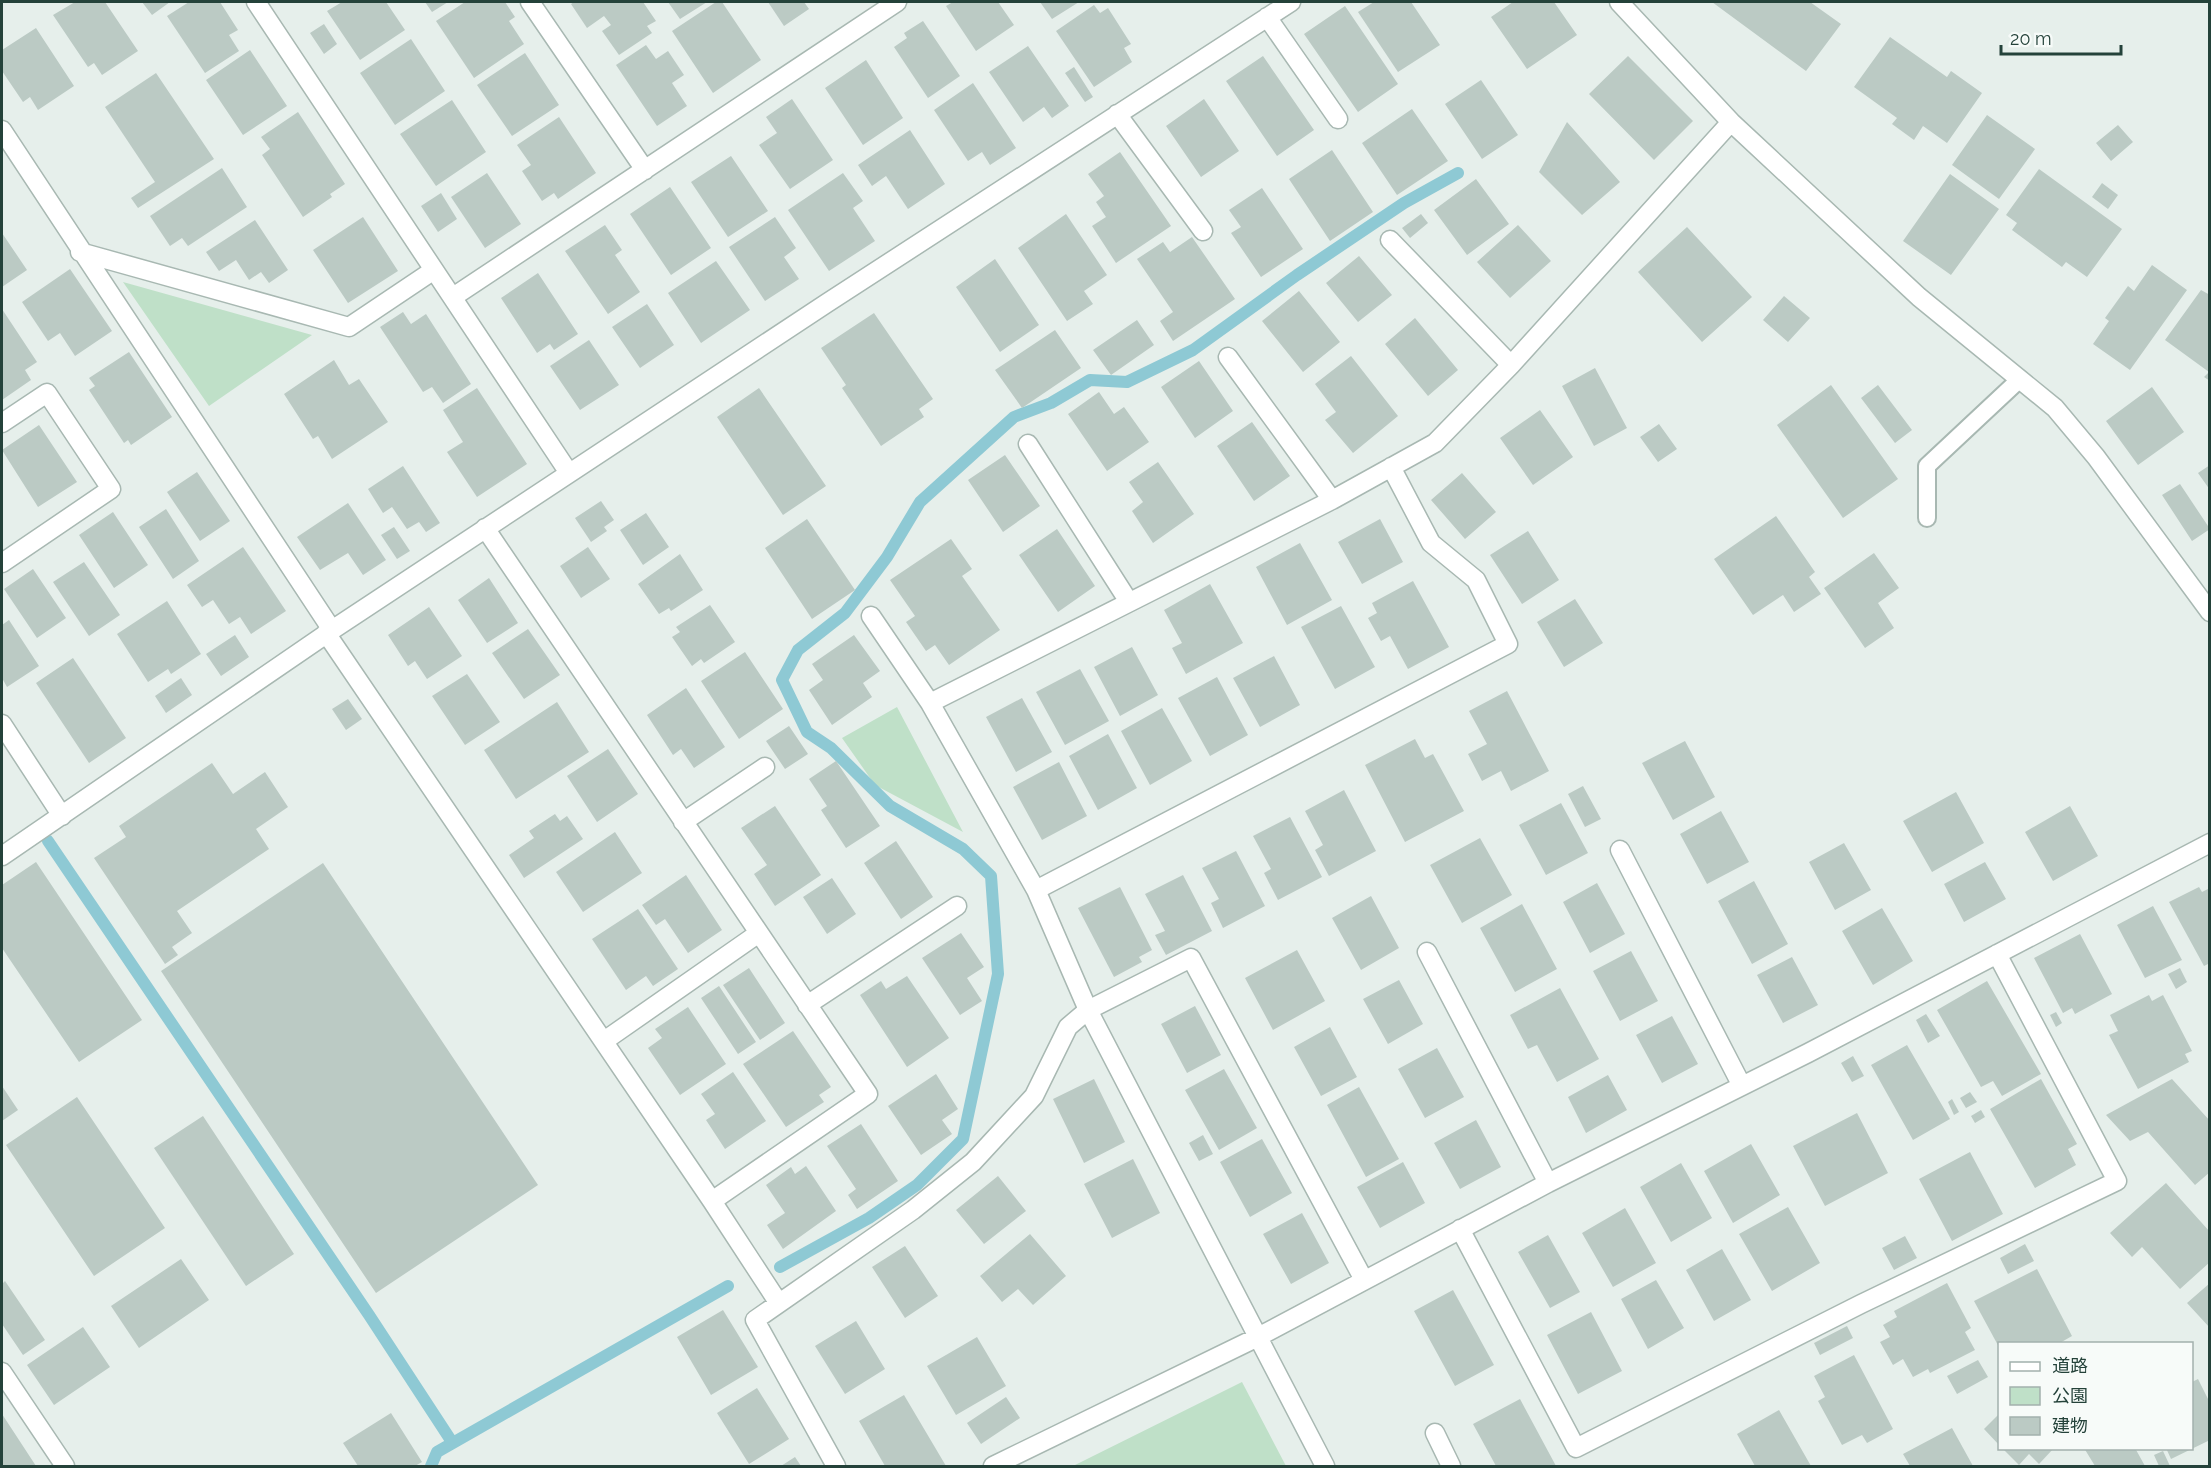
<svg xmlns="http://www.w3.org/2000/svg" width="2211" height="1468" font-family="Raleway,'Noto Sans JP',sans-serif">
	<rect width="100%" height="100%" fill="#e6efeb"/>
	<path fill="#bfe0c8" d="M123 282 312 335 209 406Z
		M897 707 963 832 875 785 842 738Z
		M1242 1382 1286 1466H1073Z"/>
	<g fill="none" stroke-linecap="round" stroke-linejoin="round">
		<path stroke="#8ec9d4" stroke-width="12" d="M48 841 369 1315 452 1442
			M780 1267 869 1218 917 1185 963 1139 998 974 991 876 963 849 890 806 831 748 807 732 782 680 798 650 845 613 887 557 920 502 1014 417 1051 403 1090 380 1127 382 1193 350 1297 275 1404 203 1458 173
			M431 1466 437 1452 728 1286"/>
	</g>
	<path fill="#bbcac4" d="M75 2H105L138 51 102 75 94 63 88 67 53 15Z
		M142 2H170L152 15Z
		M189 2H220L238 30 229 35 239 51 205 73 167 16Z
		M342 2H386L405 30 360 60 327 11Z
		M425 2H448L432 12Z
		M465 2H505L515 17 509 21 524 44 474 78 436 21Z
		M574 2H643L656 21 647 26 652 33 619 55 602 31 611 25 604 16 587 28 571 4Z
		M668 2H707L680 19Z
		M716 2H722L761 60 713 93 672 31Z
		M768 2H804L809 9 784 26Z
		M953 2H998L1014 25 976 51 946 6Z
		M1040 2H1079L1052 19Z
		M1374 2H1411L1440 45 1398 72 1358 12Z
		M1513 2H1554L1577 35 1527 69 1491 17Z
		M1712 2H1810L1841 24 1806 71Z
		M1094 5 1100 13 1108 8 1131 44 1124 48 1132 62 1094 87 1056 31Z
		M1345 6 1398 84 1358 112 1304 34Z
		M923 21 960 76 928 98 894 47 907 38 904 33Z
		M324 24 337 44 324 54 310 33Z
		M36 28 74 86 38 110 30 97 23 102 2 71V50Z
		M1890 37 1947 77 1951 71 1982 93 1947 143 1923 126 1914 140 1892 124 1897 118 1854 87Z
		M411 39 445 91 395 125 360 73Z
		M646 45 656 59 668 51 684 75 672 83 687 106 657 126 616 65Z
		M1028 46 1069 106 1052 118 1044 107 1023 122 989 72Z
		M250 50 287 106 243 135 206 80Z
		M525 53 559 105 512 136 477 85Z
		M1263 56 1314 130 1277 156 1226 81Z
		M1628 56 1693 121 1654 160 1589 94Z
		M866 60 903 118 863 145 825 88Z
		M1074 67 1093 97 1085 102 1065 73Z
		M156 73 214 159 138 208 131 198 155 182 105 107Z
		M1481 80 1518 135 1482 159 1445 104Z
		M973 83 1016 148 990 165 982 152 968 161 934 110Z
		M792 99 833 160 790 189 759 145 777 133 766 117Z
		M1204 99 1239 151 1201 177 1166 126Z
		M452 100 486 152 436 186 400 134Z
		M1412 109 1448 161 1397 195 1362 143Z
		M298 112 345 184 330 194 332 197 303 217 262 155 270 149 261 137Z
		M1987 115 2035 149 1999 199 1952 165Z
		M559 117 596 173 558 199 554 193 542 201 522 171 531 165 517 145Z
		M1567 122 1620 182 1582 215 1539 172Z
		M2118 125 2133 142 2111 161 2096 143Z
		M910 130 945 184 908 209 886 176 872 186 858 165Z
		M1332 150 1373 212 1330 241 1289 179Z
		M1120 152 1171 226 1116 263 1092 226 1106 217 1096 202 1104 196 1088 174Z
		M731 156 768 211 728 237 691 182Z
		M222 168 247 207 188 246 182 238 170 246 150 216Z
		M2039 169 2122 229 2087 277 2066 262 2062 267 2012 230 2017 223 2006 215Z
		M487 173 521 224 485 248 451 197Z
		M843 173 863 201 853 208 875 241 829 271 788 210Z
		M1950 174 1999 209 1951 275 1903 241Z
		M1476 179 1509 224 1467 255 1434 210Z
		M2102 183 2118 195 2108 209 2092 197Z
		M670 187 711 248 671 275 630 214Z
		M1262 188 1303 249 1261 277 1231 233 1241 227 1229 210Z
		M441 193 457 219 438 232 421 206Z
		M1066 214 1107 275 1084 291 1093 304 1067 321 1018 248Z
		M1421 214 1428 223 1410 238 1402 228Z
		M363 217 398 271 348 303 313 250Z
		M775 217 796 248 784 257 799 279 765 301 729 247Z
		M255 220 288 270 269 283 261 272 249 280 236 260 219 271 206 252Z
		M605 225 622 250 615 255 640 292 608 314 565 251Z
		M1518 225 1551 261 1510 298 1477 262Z
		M1687 227 1752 297 1702 342 1638 272Z
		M2 233 27 270 2 287Z
		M1192 237 1235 299 1173 341 1160 321 1173 312 1137 259 1163 242 1170 252Z
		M1359 256 1392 295 1358 322 1326 283Z
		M995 259 1039 325 1000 352 956 287Z
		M716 261 750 310 701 343 668 293Z
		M2152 265 2187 290 2130 370 2093 344 2109 321 2105 318 2128 286 2134 291Z
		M70 269 112 331 75 356 60 333 48 341 22 302Z
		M538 273 578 334 554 350 550 344 537 353 501 298Z
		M2201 290 2210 295V381L2204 377 2209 372 2165 340Z
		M1299 291 1340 342 1303 372 1262 321Z
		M1784 296 1810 318 1788 342 1763 320Z
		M647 304 674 345 640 368 612 327Z
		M2 309 37 362 25 370 31 380 2 400Z
		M403 312 411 324 426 314 471 384 443 403 432 387 423 392 380 327Z
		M874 313 933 399 919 409 924 417 881 446 842 388 846 385 821 348Z
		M1415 318 1458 370 1428 396 1385 344Z
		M1137 320 1154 345 1111 375 1093 350Z
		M1055 330 1081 368 1022 408 995 370Z
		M589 340 619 385 580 410 550 366Z
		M129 352 172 417 131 445 128 440 124 443 89 390 95 386 89 378Z
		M1351 356 1398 416 1353 453 1325 420 1336 412 1315 384Z
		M334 360 349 385 359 379 388 422 332 459 318 436 313 439 284 394Z
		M1199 361 1233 411 1195 438 1161 387Z
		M1595 368 1627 428 1594 446 1562 386Z
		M1831 385 1898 479 1843 518 1777 425Z
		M1878 385 1912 430 1895 443 1861 398Z
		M2152 387 2184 432 2138 465 2106 421Z
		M477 388 527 464 477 497 447 452 463 442 443 410Z
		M759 388 826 486 783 515 717 417Z
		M1099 392 1114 414 1124 407 1149 442 1107 471 1068 414Z
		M1540 410 1573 457 1533 485 1500 438Z
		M1252 422 1290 476 1254 501 1217 446Z
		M1659 424 1677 449 1658 462 1640 437Z
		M39 425 77 482 38 507 2 450Z
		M1005 455 1040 506 1003 532 968 480Z
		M1158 462 1194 514 1153 543 1132 511 1143 502 1129 482Z
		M2210 465V490L2198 473Z
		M403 466 440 523 426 532 419 522 407 529 392 507 383 513 368 489Z
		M197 472 230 521 200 541 167 492Z
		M1462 473 1496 512 1465 539 1431 500Z
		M2180 484 2210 529 2192 541 2162 495Z
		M601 501 614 520 604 527 607 531 591 542 575 518Z
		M348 503 386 560 363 575 348 553 320 570 297 537Z
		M166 509 199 561 173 579 139 527Z
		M113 512 148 565 114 588 79 535Z
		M646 513 669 547 643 565 620 530Z
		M1776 516 1815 572 1809 577 1821 594 1794 612 1783 595 1753 615 1714 559Z
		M807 519 855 590 812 619 765 548Z
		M1380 519 1403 562 1362 584 1338 542Z
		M394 527 410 551 397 559 381 535Z
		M1057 529 1095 586 1058 612 1019 555Z
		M1528 531 1559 580 1522 604 1490 555Z
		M951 539 972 569 962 576 1000 630 949 665 935 645 926 651 906 622 915 616 890 580Z
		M1300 543 1332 600 1287 625 1256 567Z
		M243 547 286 611 251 634 240 617 229 624 213 600 202 607 187 585Z
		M588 547 610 579 581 598 560 566Z
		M1874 553 1899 588 1878 603 1894 628 1865 648 1824 588Z
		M680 554 703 590 671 611 669 608 659 614 638 584Z
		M84 562 120 615 89 636 53 582Z
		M33 569 66 618 37 638 4 589Z
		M489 578 518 623 487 643 458 600Z
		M1413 581 1449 647 1408 669 1390 636 1381 641 1368 618 1377 613 1372 603Z
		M1210 584 1243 643 1186 674 1172 648 1182 643 1164 610Z
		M1575 599 1603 643 1564 667 1537 622Z
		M167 601 201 654 171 674 168 669 148 682 117 634Z
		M710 605 735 642 704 663 701 659 692 666 672 637 680 632 676 627Z
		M1341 606 1375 667 1335 689 1301 627Z
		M429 607 462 656 427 679 415 661 408 666 388 635Z
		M9 620 39 666 7 687 2 678V625Z
		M528 629 560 675 524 699 492 653Z
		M235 635 249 657 221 676 206 654Z
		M854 635 880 671 863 683 872 697 832 725 809 690 823 680 812 664Z
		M1132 647 1158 695 1120 716 1094 667Z
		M745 652 783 709 739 739 701 681Z
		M1274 656 1300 705 1260 727 1233 678Z
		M73 658 126 738 89 763 36 683Z
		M1080 669 1109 721 1065 745 1036 692Z
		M467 674 500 722 465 745 432 696Z
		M1217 677 1248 735 1210 756 1178 698Z
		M181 678 192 695 166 713 155 696Z
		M686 688 725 747 694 768 681 749 673 755 647 715Z
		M1507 691 1549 771 1511 791 1501 771 1482 781 1468 754 1487 744 1469 711Z
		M1022 698 1052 752 1016 772 986 717Z
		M348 699 362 719 346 730 332 709Z
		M557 702 589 752 516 799 484 750Z
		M1162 708 1192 761 1150 785 1121 731Z
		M789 726 808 754 785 769 766 741Z
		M1108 734 1137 788 1098 810 1069 756Z
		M1415 739 1425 758 1433 754 1464 811 1405 842 1365 765Z
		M1685 741 1715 797 1673 820 1642 763Z
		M608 749 638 794 597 822 567 776Z
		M836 761 880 826 846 848 821 810 827 806 809 779Z
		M1059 762 1087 816 1042 840 1013 787Z
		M212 763 233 794 265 772 288 807 256 829 269 849 177 911 192 933 172 947 178 955 165 964 94 858 126 837 119 826Z
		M1583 786 1601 819 1585 827 1568 794Z
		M1344 790 1376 851 1329 876 1315 850 1323 845 1305 811Z
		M1956 792 1984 843 1932 872 1903 821Z
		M1561 803 1588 853 1546 875 1519 825Z
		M775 806 821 875 775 906 754 874 767 865 741 828Z
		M2070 806 2098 856 2053 881 2025 832Z
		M1721 811 1749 862 1707 884 1680 834Z
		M555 814 560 821 567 816 583 839 524 878 509 855 534 838 529 831Z
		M1290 817 1322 877 1278 900 1264 873 1271 869 1253 836Z
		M615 832 642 873 583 912 556 872Z
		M1480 838 1512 895 1462 923 1430 865Z
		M896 841 933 897 901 919 864 863Z
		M1844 843 1871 890 1835 910 1809 862Z
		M1236 851 1265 906 1223 928 1211 903 1219 899 1202 868Z
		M36 862 142 1020 79 1062 2 948V885Z
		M1985 862 2006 899 1964 922 1944 884Z
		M323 863 538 1185 376 1293 161 971Z
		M686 875 722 930 688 953 665 919 656 925 642 905Z
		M1183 875 1212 931 1166 955 1155 935 1165 931 1145 894Z
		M832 878 856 914 827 934 803 897Z
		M1754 881 1788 944 1752 964 1718 901Z
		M1597 883 1625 934 1590 953 1563 902Z
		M1120 887 1152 950 1139 957 1142 962 1114 977 1078 908Z
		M2199 887 2202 892 2210 888V963L2204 966 2169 902Z
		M1371 896 1399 948 1361 970 1332 918Z
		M1522 904 1557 969 1515 992 1480 928Z
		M2153 906 2182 960 2145 978 2117 925Z
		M1882 908 1913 961 1873 985 1842 931Z
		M638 909 678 969 653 986 646 976 626 990 592 939Z
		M961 933 984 967 967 978 982 1001 960 1015 922 958Z
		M2080 934 2112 994 2075 1014 2072 1008 2063 1013 2034 958Z
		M1297 950 1325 1001 1273 1030 1245 978Z
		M1631 951 1658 1001 1620 1021 1593 971Z
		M1792 957 1818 1005 1783 1023 1757 975Z
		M749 968 785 1023 760 1040 723 985Z
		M2180 968 2187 982 2176 989 2168 974Z
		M907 976 949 1038 907 1067 860 995 881 981 886 989Z
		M1399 980 1423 1024 1388 1044 1363 999Z
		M1987 981 2041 1074 2002 1096 1993 1081 1981 1087 1937 1010Z
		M719 986 756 1042 738 1054 701 998Z
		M1560 988 1599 1059 1557 1082 1537 1045 1528 1049 1510 1015Z
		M2149 995 2152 1001 2163 995 2192 1051 2185 1054 2189 1062 2138 1089 2109 1035 2118 1031 2110 1015Z
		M1195 1006 1221 1055 1187 1073 1161 1024Z
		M688 1007 726 1064 680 1095 648 1048 662 1038 655 1029Z
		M2056 1012 2062 1023 2056 1027 2050 1015Z
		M1926 1014 1940 1036 1928 1043 1916 1020Z
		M1672 1016 1698 1064 1662 1083 1636 1035Z
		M1330 1027 1357 1077 1321 1096 1294 1047Z
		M793 1031 831 1087 819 1095 824 1102 786 1127 743 1064Z
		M1907 1045 1950 1119 1913 1140 1871 1065Z
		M1437 1048 1464 1097 1425 1118 1398 1069Z
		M1853 1056 1864 1076 1852 1082 1841 1063Z
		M1224 1069 1257 1128 1219 1150 1185 1090Z
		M733 1072 766 1121 725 1149 706 1120 715 1114 701 1094Z
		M936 1074 958 1109 942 1120 952 1134 921 1155 888 1106Z
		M1608 1075 1627 1110 1586 1133 1568 1097Z
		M1094 1079 1125 1142 1084 1163 1053 1099Z
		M2041 1079 2077 1144 2068 1149 2076 1165 2035 1188 1990 1109Z
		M2172 1079 2210 1121V1172L2195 1185 2148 1132 2130 1141 2106 1115Z
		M2 1086 18 1110 2 1121Z
		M1359 1087 1399 1159 1366 1177 1327 1105Z
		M1970 1092 1977 1102 1966 1108 1960 1098Z
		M77 1097 165 1228 94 1276 6 1145Z
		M1952 1099 1959 1112 1954 1115 1948 1102Z
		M1981 1110 1985 1117 1975 1123 1971 1116Z
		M1857 1113 1888 1173 1825 1206 1793 1146Z
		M203 1116 294 1254 246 1286 154 1148Z
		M1476 1120 1501 1167 1460 1189 1434 1143Z
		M861 1124 898 1181 857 1209 848 1195 856 1189 827 1146Z
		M1203 1135 1213 1154 1199 1161 1189 1143Z
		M1262 1139 1292 1193 1250 1217 1220 1162Z
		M1751 1144 1780 1195 1733 1223 1704 1171Z
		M1970 1152 2003 1214 1952 1241 1919 1179Z
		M1133 1159 1160 1213 1112 1238 1084 1184Z
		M1403 1162 1425 1203 1380 1228 1357 1187Z
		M1681 1163 1712 1218 1671 1242 1640 1187Z
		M806 1166 836 1211 783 1249 767 1225 785 1213 766 1185 791 1167 795 1174Z
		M998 1176 1026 1211 984 1244 956 1210Z
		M2166 1183 2210 1232V1262L2180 1289 2142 1247 2132 1257 2110 1233Z
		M1788 1207 1820 1263 1772 1291 1739 1234Z
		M1625 1208 1656 1263 1613 1287 1582 1233Z
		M1302 1213 1329 1263 1291 1284 1263 1234Z
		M1030 1234 1066 1276 1033 1305 1018 1289 1002 1302 980 1276Z
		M1548 1235 1580 1292 1550 1308 1518 1252Z
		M1905 1236 1917 1258 1894 1270 1882 1248Z
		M2025 1244 2034 1261 2008 1274 2000 1258Z
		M905 1246 938 1296 905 1318 872 1267Z
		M1722 1249 1751 1300 1714 1321 1686 1270Z
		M181 1259 209 1300 139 1348 111 1306Z
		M2037 1269 2072 1336 2058 1344H2000V1349L1974 1301Z
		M1656 1280 1684 1328 1648 1349 1621 1299Z
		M5 1281 45 1340 23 1355 2 1324V1284Z
		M1947 1283 1971 1328 1965 1332 1975 1350 1930 1373 1928 1369 1913 1377 1903 1359 1893 1365 1880 1342 1890 1337 1883 1325 1897 1317 1894 1311Z
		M2210 1283V1328L2187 1303Z
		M1453 1290 1494 1365 1455 1386 1414 1311Z
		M723 1310 758 1367 711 1395 677 1337Z
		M1591 1312 1622 1371 1578 1394 1547 1335Z
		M856 1321 885 1369 845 1394 815 1346Z
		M1847 1326 1853 1338 1820 1355 1814 1343Z
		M83 1327 110 1367 54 1405 27 1365Z
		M977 1337 1006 1386 956 1415 927 1366Z
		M1854 1355 1893 1429 1867 1443 1862 1435 1842 1445 1818 1401 1825 1397 1814 1376Z
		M1978 1360 1988 1377 1957 1394 1947 1376Z
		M2198 1379 2210 1403V1440L2171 1459 2166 1448H2192V1382Z
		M757 1388 789 1439 749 1464 717 1413Z
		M904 1395 946 1466H885L859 1421Z
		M1006 1397 1020 1418 981 1444 967 1423Z
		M1520 1399 1556 1466H1496L1473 1424Z
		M1779 1410 1811 1466H1755L1737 1434Z
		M391 1413 422 1462 415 1466H358L343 1443Z
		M2000 1413V1446L1984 1429Z
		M2 1414 36 1466H2Z
		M1952 1428 1973 1466H1910L1903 1454Z
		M2002 1448H2054L2039 1464 2029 1454 2019 1465Z
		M2084 1448H2135L2145 1466H2095Z
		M2163 1451 2170 1466H2159L2154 1455Z
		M795 1457 801 1466H781Z"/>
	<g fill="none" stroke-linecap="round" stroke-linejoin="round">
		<g stroke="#a8b8b2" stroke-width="20">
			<path id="service" d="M1927 518V466L2020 379"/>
		</g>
		<g stroke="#a8b8b2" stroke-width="21">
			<path id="minor" d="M256 2 569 473
				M530 2 645 170
				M1619 2 1731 122 1919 297 2055 408 2096 457 2210 612
				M1267 17 1338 119
				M1117 114 1203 231
				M2 130 332 630
				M1390 240 1511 365
				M80 252 349 327 434 270
				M453 297 897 2
				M1228 357 1332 500
				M2 423 47 393 111 489 2 563
				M1028 444 1129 602
				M485 528 868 1094 712 1201
				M871 616 930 703 1036 890 1088 1010 1325 1466
				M326 633 712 1201 778 1302
				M930 703 1332 500 1435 443 1511 365 1731 122
				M2 724 62 816
				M683 822 765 767
				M1620 850 1742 1086
				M2 856 332 630 827 303 1291 2
				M1036 890 1508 644 1476 580 1431 543 1391 467
				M1427 952 1548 1183
				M807 1005 957 906
				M604 1041 759 933
				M1460 1229 1576 1448 1861 1304 2117 1181 1997 954
				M2 1372 65 1466
				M1435 1433 1451 1466
				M836 1466 755 1320 913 1210 973 1162 1034 1096 1068 1027 1088 1010 1191 958 1364 1280
				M993 1466 1258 1337 1548 1183 1808 1053 2210 843"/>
		</g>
		<use href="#service" stroke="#fff" stroke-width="16"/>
		<use href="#minor" stroke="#fff" stroke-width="18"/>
	</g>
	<rect width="2211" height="1468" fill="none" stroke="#24423a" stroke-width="6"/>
	<rect x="1998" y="1342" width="195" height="108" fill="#f7fbf9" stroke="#a3b1ad" stroke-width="1.5"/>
	<rect x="2010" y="1362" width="30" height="9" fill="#ffffff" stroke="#a3b1ad" stroke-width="1.5"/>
	<text x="2052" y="1372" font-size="18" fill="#24423a">道路</text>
	<rect x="2010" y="1387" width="30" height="18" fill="#bfe0c8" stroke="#a3b1ad" stroke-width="1.5"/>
	<text x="2052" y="1402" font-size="18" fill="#24423a">公園</text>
	<rect x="2010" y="1417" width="30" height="18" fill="#bbcac4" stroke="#a3b1ad" stroke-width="1.5"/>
	<text x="2052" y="1432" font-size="18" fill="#24423a">建物</text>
	<path d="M2001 45v9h120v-9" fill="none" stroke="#24423a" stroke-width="3"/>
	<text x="2010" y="45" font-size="18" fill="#24423a" stroke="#f7fbf9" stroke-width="4.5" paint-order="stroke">20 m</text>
</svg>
